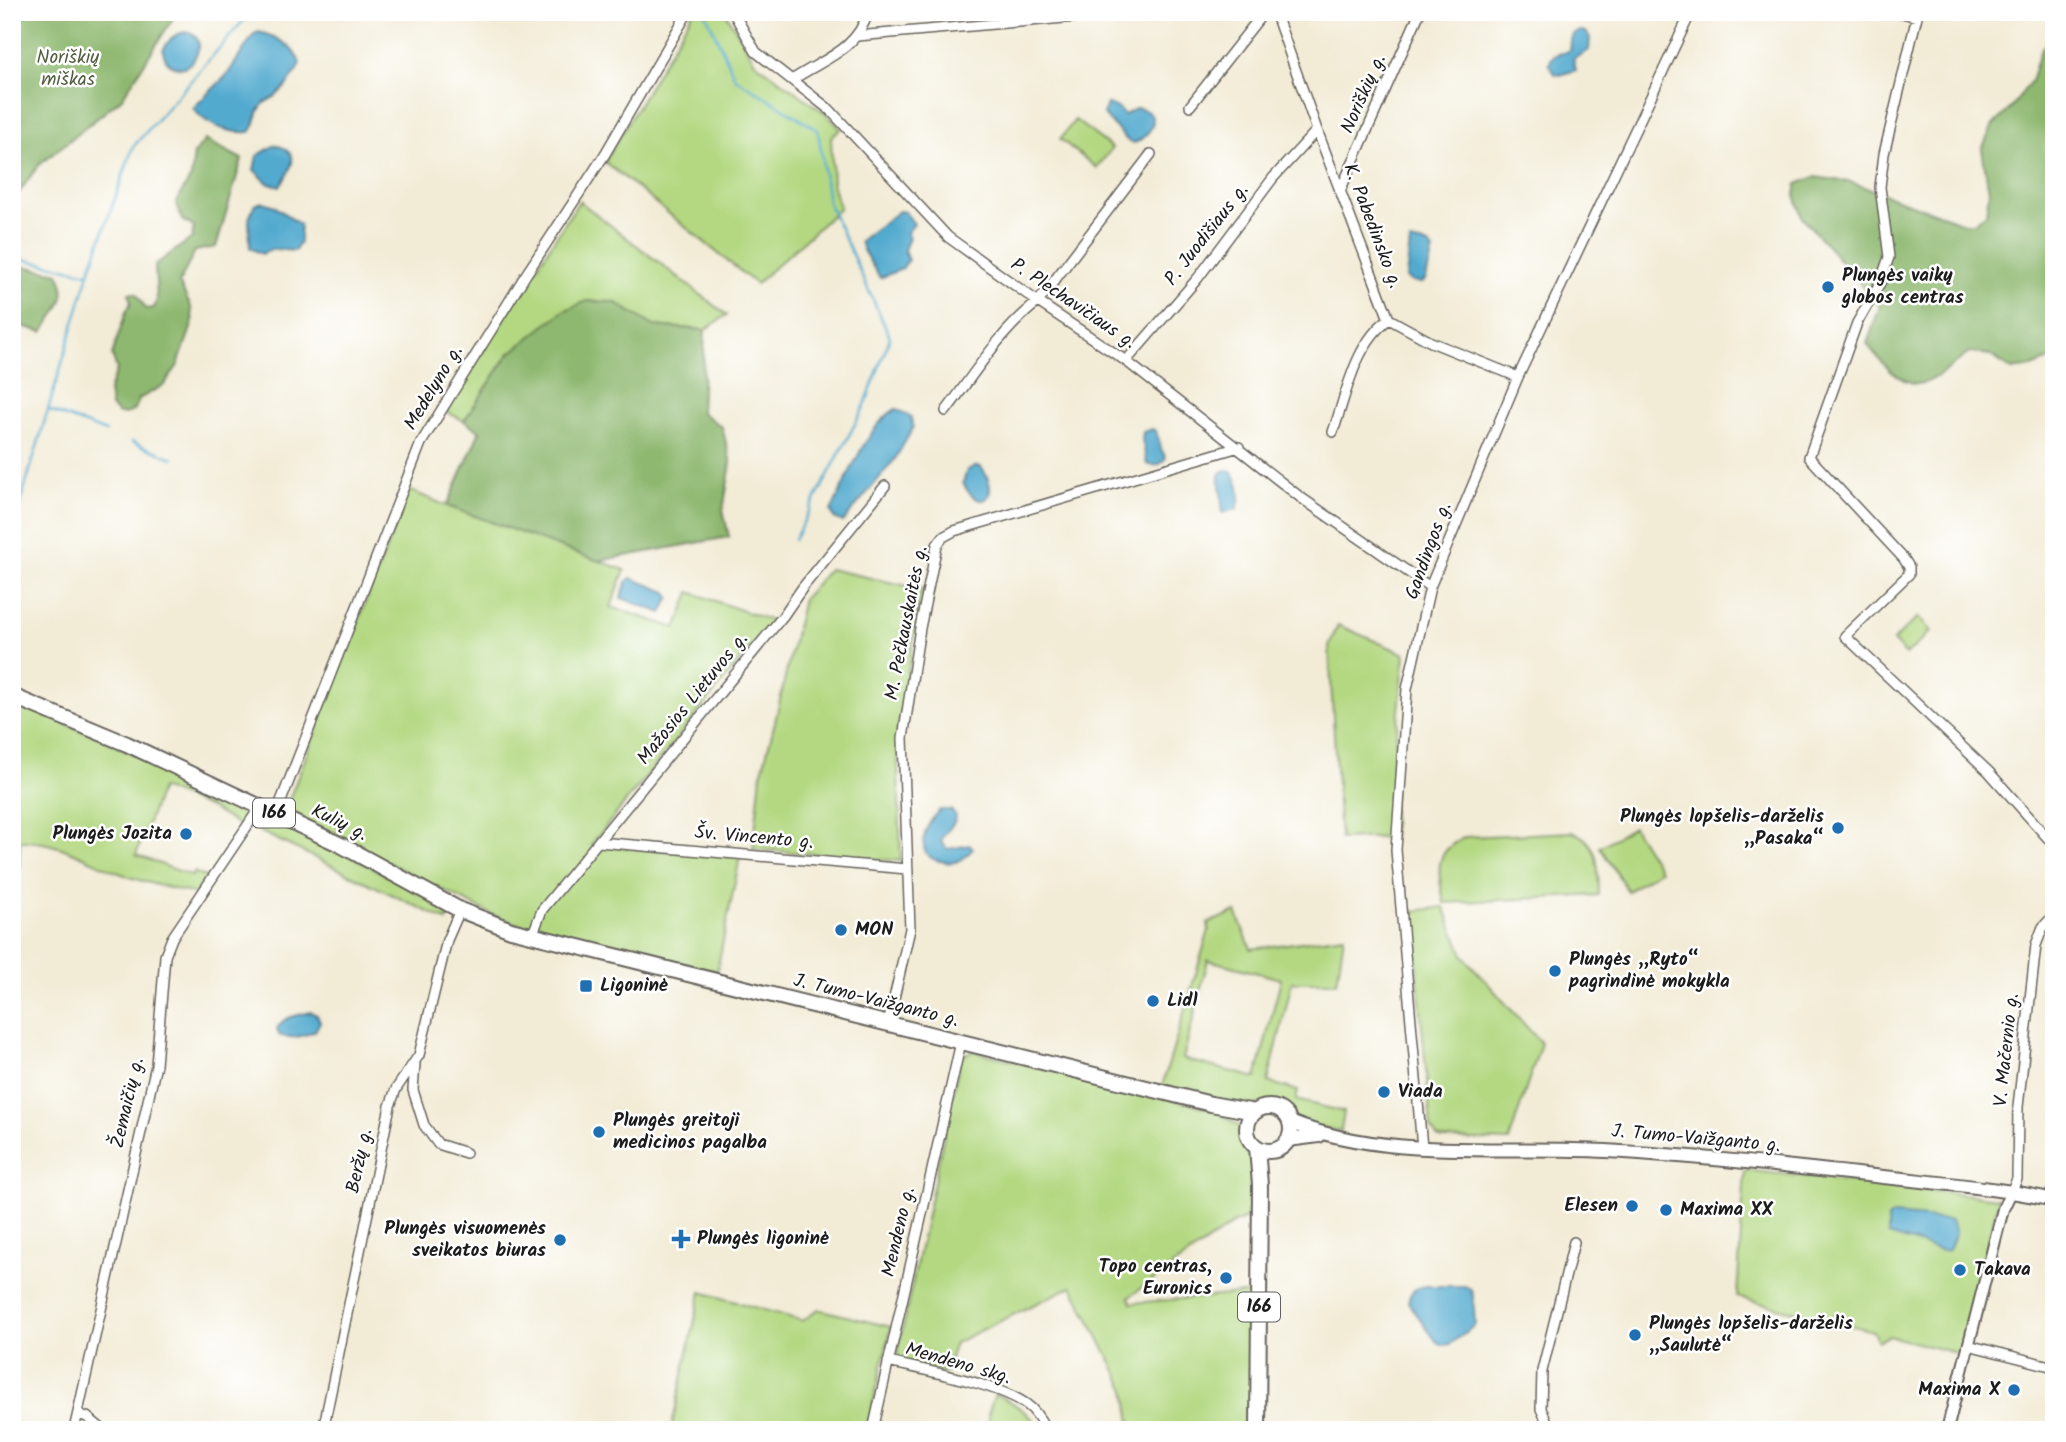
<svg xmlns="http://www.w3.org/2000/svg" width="2066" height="1442" font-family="Kalam,sans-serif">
	<rect width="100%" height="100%" fill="#fff"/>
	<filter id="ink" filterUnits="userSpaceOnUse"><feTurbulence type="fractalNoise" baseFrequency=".0143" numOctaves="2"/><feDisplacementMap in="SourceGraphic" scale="14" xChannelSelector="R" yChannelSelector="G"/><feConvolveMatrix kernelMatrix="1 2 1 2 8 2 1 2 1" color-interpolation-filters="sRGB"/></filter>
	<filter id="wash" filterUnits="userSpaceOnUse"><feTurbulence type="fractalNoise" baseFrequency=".00686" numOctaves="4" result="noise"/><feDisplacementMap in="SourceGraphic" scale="28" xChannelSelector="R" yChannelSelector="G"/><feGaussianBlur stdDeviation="1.57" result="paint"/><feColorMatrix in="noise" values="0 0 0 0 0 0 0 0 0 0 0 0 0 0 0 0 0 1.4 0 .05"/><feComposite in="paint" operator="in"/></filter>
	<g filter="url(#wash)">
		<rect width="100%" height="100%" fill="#f2ebd5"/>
		<path fill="#b3d881" stroke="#687a4e" stroke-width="2" fill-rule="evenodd" d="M693 12H725L755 62 825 113 841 129 831 137 833 187 840 208 756 284 605 162Z
			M1075 120 1112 148 1097 168 1060 139Z
			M579 201 727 315 705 330 654 326 614 302 509 354 464 421 445 411Z
			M409 490 447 506 625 570 611 607 676 628 690 592 772 621 591 845 740 857 717 971 521 925 491 914 300 819 290 810 289 800Z
			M829 569 922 589 897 736 901 861 753 849 761 775 775 722 803 599Z
			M1918 617 1931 631 1906 655 1893 641Z
			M1338 625 1405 654 1393 767V837L1340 839 1329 646Z
			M12 702 98 737 242 806 245 815 240 826 210 808 161 788 136 855 192 876 194 872 206 877 195 894C172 888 148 884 127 876 90 863 61 840 20 841L19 866 12 863Z
			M267 821 298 831 344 852 432 901 431 903 448 914 447 921 255 829Z
			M1633 827 1660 870 1628 891 1600 847Z
			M1572 832C1601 841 1598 870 1599 895L1444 903C1439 872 1431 853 1465 837Z
			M1444 907 1464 957 1541 1043 1509 1141 1443 1139 1437 1137 1431 1128 1412 911Z
			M1236 912 1251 949 1344 936 1337 982H1292L1268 1082 1298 1091 1296 1100 1344 1112 1341 1131 1307 1125 1293 1117 1278 1102H1268L1251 1107 1162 1086 1209 930 1208 923ZM1208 960 1281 979 1256 1078 1183 1059Z
			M973 1051 1212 1109 1240 1126 1252 1148 1254 1215 1234 1223 1129 1297 1132 1303 1253 1293V1430H1132L1126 1390 1072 1286 955 1343 945 1373 896 1360 960 1060 965 1054Z
			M1745 1170 1999 1198 1960 1354 1889 1336 1878 1341 1873 1331 1737 1297Z
			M701 1292 803 1321 818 1309 891 1327 867 1430H671Z
			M995 1394C1010 1400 1033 1415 1041 1430H992L988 1414Z"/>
		<path fill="#8eb86f" stroke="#556a46" stroke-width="2" d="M12 12H177L122 98 39 165 12 202Z
			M2054 23V358L2032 367 2012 370 1990 355 1970 352C1960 360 1935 381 1924 383 1900 387 1880 361 1867 344L1880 306 1802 217 1795 195 1797 184 1815 177 1850 182 1964 223H1974L1986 213 1989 192 1982 149 1993 125 2010 109 2031 81 2040 52 2049 38Z
			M205 140 242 159 216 247 195 251 179 283 191 307 193 322 178 365 164 385 139 399C136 411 131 414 119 414L111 407 109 390 117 369 112 355 126 312 131 303 129 293H136L146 309 154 308 157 300 155 265 192 238 194 227 182 220 176 202 191 177 194 154Z
			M12 264 58 273C72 299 56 310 43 332L12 323Z
			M587 301 614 302 654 326 705 330 701 412 722 427 731 463 723 510 729 537 598 561 447 506 480 431 464 421 509 354 563 311Z"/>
		<path fill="#52aacf" stroke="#376376" stroke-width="2" d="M1580 31 1586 32 1590 38 1589 50 1573 59 1576 70 1560 75 1555 74 1549 63C1554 51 1560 56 1570 50 1572 41 1567 34 1580 31Z
			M189 32C206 40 198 59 185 67 172 69 165 63 163 50 169 39 176 32 189 32Z
			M259 32C276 36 294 46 300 63 295 76 287 87 276 96 271 100 265 101 262 106 255 114 257 125 250 132 229 134 205 125 193 108L227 75 254 34Z
			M1107 104 1118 108 1124 115 1137 108C1164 113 1152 134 1135 143L1128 141 1103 114Z
			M275 145C303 151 291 170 280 186L269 184 254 170 257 156Z
			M262 202 273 205 300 225V242L295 251 272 249 262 254 250 248 249 219 254 205Z
			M899 211 905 212 914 224 907 233 909 238 904 250 908 260 902 269 880 278 864 252 860 241Z
			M1410 241 1429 245 1433 250 1426 279 1422 283 1412 282 1406 278Z
			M896 409 911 417 913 428 895 459 843 522 834 518 831 511C846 482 867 425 896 409Z
			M1152 429 1156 431 1161 449 1166 458C1161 465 1156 467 1147 464L1142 439 1143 432Z
			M976 466 981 467C1003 496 980 516 963 483L967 470Z
			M1229 470C1241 480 1242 496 1237 509L1223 513 1219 475 1223 471Z
			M631 578 667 592 670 597 662 613 621 598 627 581Z
			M940 810H951L956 816C955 827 944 831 941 841L947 849 970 845 973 848C970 852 966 857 961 860 955 863 947 863 940 861 912 856 925 823 940 810Z
			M311 1012 317 1015 320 1022 315 1031C303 1036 292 1040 279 1035L277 1029C283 1016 299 1015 311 1012Z
			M1893 1215 1951 1220 1956 1233 1949 1250 1942 1251 1888 1235V1219Z
			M1425 1286H1465L1470 1289 1473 1295 1475 1325 1450 1344 1442 1345 1436 1341 1408 1302C1410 1291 1415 1288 1425 1286Z"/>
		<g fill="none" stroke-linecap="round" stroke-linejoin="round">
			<path stroke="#52aacf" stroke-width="2.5" d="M704 12 707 16 735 78 818 130 828 202 890 337 865 405 794 540
				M12 257 88 273
				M48 410 106 432
				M132 442 173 458
				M12 530 89 273 133 147 251 12"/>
		</g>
	</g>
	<g filter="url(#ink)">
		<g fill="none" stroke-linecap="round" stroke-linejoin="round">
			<g stroke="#67645d" stroke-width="12">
				<path id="minor" d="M733 12 756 52 830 110 948 237 1038 302 1126 361 1300 497 1430 587
					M1275 12 1317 130 1389 319 1431 342 1518 377
					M1899 12 1917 17
					M1918 12 1884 154 1880 187 1889 257 1880 283 1857 323 1809 457 1904 559 1909 567V574L1845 636 1989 772 2054 845
					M857 36 1133 12
					M792 80C823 59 857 51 868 12
					M1190 106 1264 12
					M1340 191 1420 12
					M1126 361 1198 278 1273 178 1317 130
					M946 411C974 374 1001 330 1038 302L1151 154
					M1333 432C1346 395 1355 343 1389 319
					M276 814 421 443 525 276 605 154 688 12
					M599 842 907 869
					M532 936 542 910 783 616 803 587 885 486
					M888 1024 910 929 903 738 920 628 937 545 943 537 954 531 1239 447
					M415 1064 413 1090 424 1125 438 1144 466 1153
					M1422 1148 1396 850 1407 689 1430 587 1518 377 1691 12
					M2011 1192 2017 1179 2018 1107 2036 945 2043 927 2054 915
					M1968 1345 2054 1367
					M888 1362C924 1370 998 1384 1026 1404 1035 1410 1041 1420 1046 1430
					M78 1414 87 1417 103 1430
					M74 1430 156 1065 165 956 172 938 260 807
					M323 1430 390 1106 396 1089 419 1055 447 940 460 910
					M873 1430 961 1042
					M1551 1430 1541 1409 1542 1371 1574 1242"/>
			</g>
			<g stroke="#67645d" stroke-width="14">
				<path id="tertiary" d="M1947 1430 2003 1209 2011 1192"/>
			</g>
			<g stroke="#67645d" stroke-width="16">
				<path id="secondary" d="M1290 1122C1387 1161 1503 1145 1606 1151 1696 1156 1785 1166 1875 1176 1935 1183 1995 1187 2054 1200
					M1288 1140 1319 1136"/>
			</g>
			<g stroke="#67645d" stroke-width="18">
				<path id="primary" d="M12 696 127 744 341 845 460 910 511 930 1211 1104 1255 1112
					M1247 1129a22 22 0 1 1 44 0a22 22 0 1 1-44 0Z
					M1257 1147 1260 1185 1258 1430"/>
			</g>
			<use href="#minor" stroke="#fff" stroke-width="9"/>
			<use href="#tertiary" stroke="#fff" stroke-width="10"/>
			<use href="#secondary" stroke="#fff" stroke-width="12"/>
			<use href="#primary" stroke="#fff" stroke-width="14"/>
		</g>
	</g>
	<g fill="#1f6fb2" stroke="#fff" stroke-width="2.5">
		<circle cx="1828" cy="287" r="7"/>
		<circle cx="1838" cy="828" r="7"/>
		<circle cx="186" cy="834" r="7"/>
		<circle cx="841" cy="930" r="7"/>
		<circle cx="1555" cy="971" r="7"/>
		<rect x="579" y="979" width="14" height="14" rx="3.5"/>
		<circle cx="1153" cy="1001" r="7"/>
		<circle cx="1384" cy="1092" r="7"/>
		<circle cx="599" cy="1132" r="7"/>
		<circle cx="1632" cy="1206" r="7"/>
		<circle cx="1666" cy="1210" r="7"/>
		<path d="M677.5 1228.5h7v7h7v7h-7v7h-7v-7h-7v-7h7z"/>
		<circle cx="560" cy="1240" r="7"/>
		<circle cx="1960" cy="1270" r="7"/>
		<circle cx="1226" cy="1278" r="7"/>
		<circle cx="1635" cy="1335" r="7"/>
		<circle cx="2014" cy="1390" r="7"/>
	</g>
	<g text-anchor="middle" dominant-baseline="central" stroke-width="5" stroke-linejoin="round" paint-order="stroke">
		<g fill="#fff" stroke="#606060" stroke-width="2">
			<rect x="253" y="798.5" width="42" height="29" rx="5"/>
			<rect x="1238" y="1292.5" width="42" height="29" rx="5"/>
		</g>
		<g font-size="18" font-weight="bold" fill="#1c1c1c">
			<text x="274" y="813">166</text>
			<text x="1259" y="1307">166</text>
		</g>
		<g font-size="19" fill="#515e3f" stroke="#fff">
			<text x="68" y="58">Noriškių<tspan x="68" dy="22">miškas</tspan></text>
		</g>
		<g font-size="19" fill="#1c1c1c" stroke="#fff">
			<text transform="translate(1364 94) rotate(-66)">Noriškių g.</text>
			<text transform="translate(1372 226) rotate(69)">K. Pabedinsko g.</text>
			<text transform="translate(1207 235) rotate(-52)">P. Juodišiaus g.</text>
			<text transform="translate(1073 304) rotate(34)">P. Plechavičiaus g.</text>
			<text transform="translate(434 388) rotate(-59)">Medelyno g.</text>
			<text transform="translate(1429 551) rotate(-70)">Gandingos g.</text>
			<text transform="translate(907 623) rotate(-79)">M. Pečkauskaitės g.</text>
			<text transform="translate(693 699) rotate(-51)">Mažosios Lietuvos g.</text>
			<text transform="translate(339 823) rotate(26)">Kulių g.</text>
			<text transform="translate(754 838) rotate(5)">Šv. Vincento g.</text>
			<text transform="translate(876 1001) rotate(14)">J. Tumo-Vaižganto g.</text>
			<text transform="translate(2007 1050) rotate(-84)">V. Mačernio g.</text>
			<text transform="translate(128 1103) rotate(-77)">Žemaičių g.</text>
			<text transform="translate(1696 1139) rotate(5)">J. Tumo-Vaižganto g.</text>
			<text transform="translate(360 1161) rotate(-78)">Beržų g.</text>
			<text transform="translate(899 1232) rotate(-77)">Mendeno g.</text>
			<text transform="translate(958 1364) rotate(16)">Mendeno skg.</text>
		</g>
		<g font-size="19" font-weight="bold" fill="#1c1c1c" stroke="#fff" text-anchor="start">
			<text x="1842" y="276">Plungės vaikų<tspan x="1842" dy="22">globos centras</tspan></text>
			<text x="1824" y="817" text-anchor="end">Plungės lopšelis-darželis<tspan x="1824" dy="22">„Pasaka“</tspan></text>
			<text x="172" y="834" text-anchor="end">Plungės Jozita</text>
			<text x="855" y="930">MON</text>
			<text x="1569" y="960">Plungės „Ryto“<tspan x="1569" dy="22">pagrindinė mokykla</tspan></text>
			<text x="600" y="986">Ligoninė</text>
			<text x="1167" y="1001">Lidl</text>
			<text x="1398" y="1092">Viada</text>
			<text x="613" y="1121">Plungės greitoji<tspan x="613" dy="22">medicinos pagalba</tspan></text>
			<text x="1618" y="1206" text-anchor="end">Elesen</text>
			<text x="1680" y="1210">Maxima XX</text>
			<text x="546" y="1229" text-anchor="end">Plungės visuomenės<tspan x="546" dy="22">sveikatos biuras</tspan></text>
			<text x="697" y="1239">Plungės ligoninė</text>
			<text x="1212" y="1267" text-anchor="end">Topo centras,<tspan x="1212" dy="22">Euronics</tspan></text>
			<text x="1974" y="1270">Takava</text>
			<text x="1649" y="1324">Plungės lopšelis-darželis<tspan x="1649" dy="22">„Saulutė“</tspan></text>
			<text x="2000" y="1390" text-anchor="end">Maxima X</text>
		</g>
	</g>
	<rect width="2066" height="1442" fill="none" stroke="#fff" stroke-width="42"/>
</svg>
